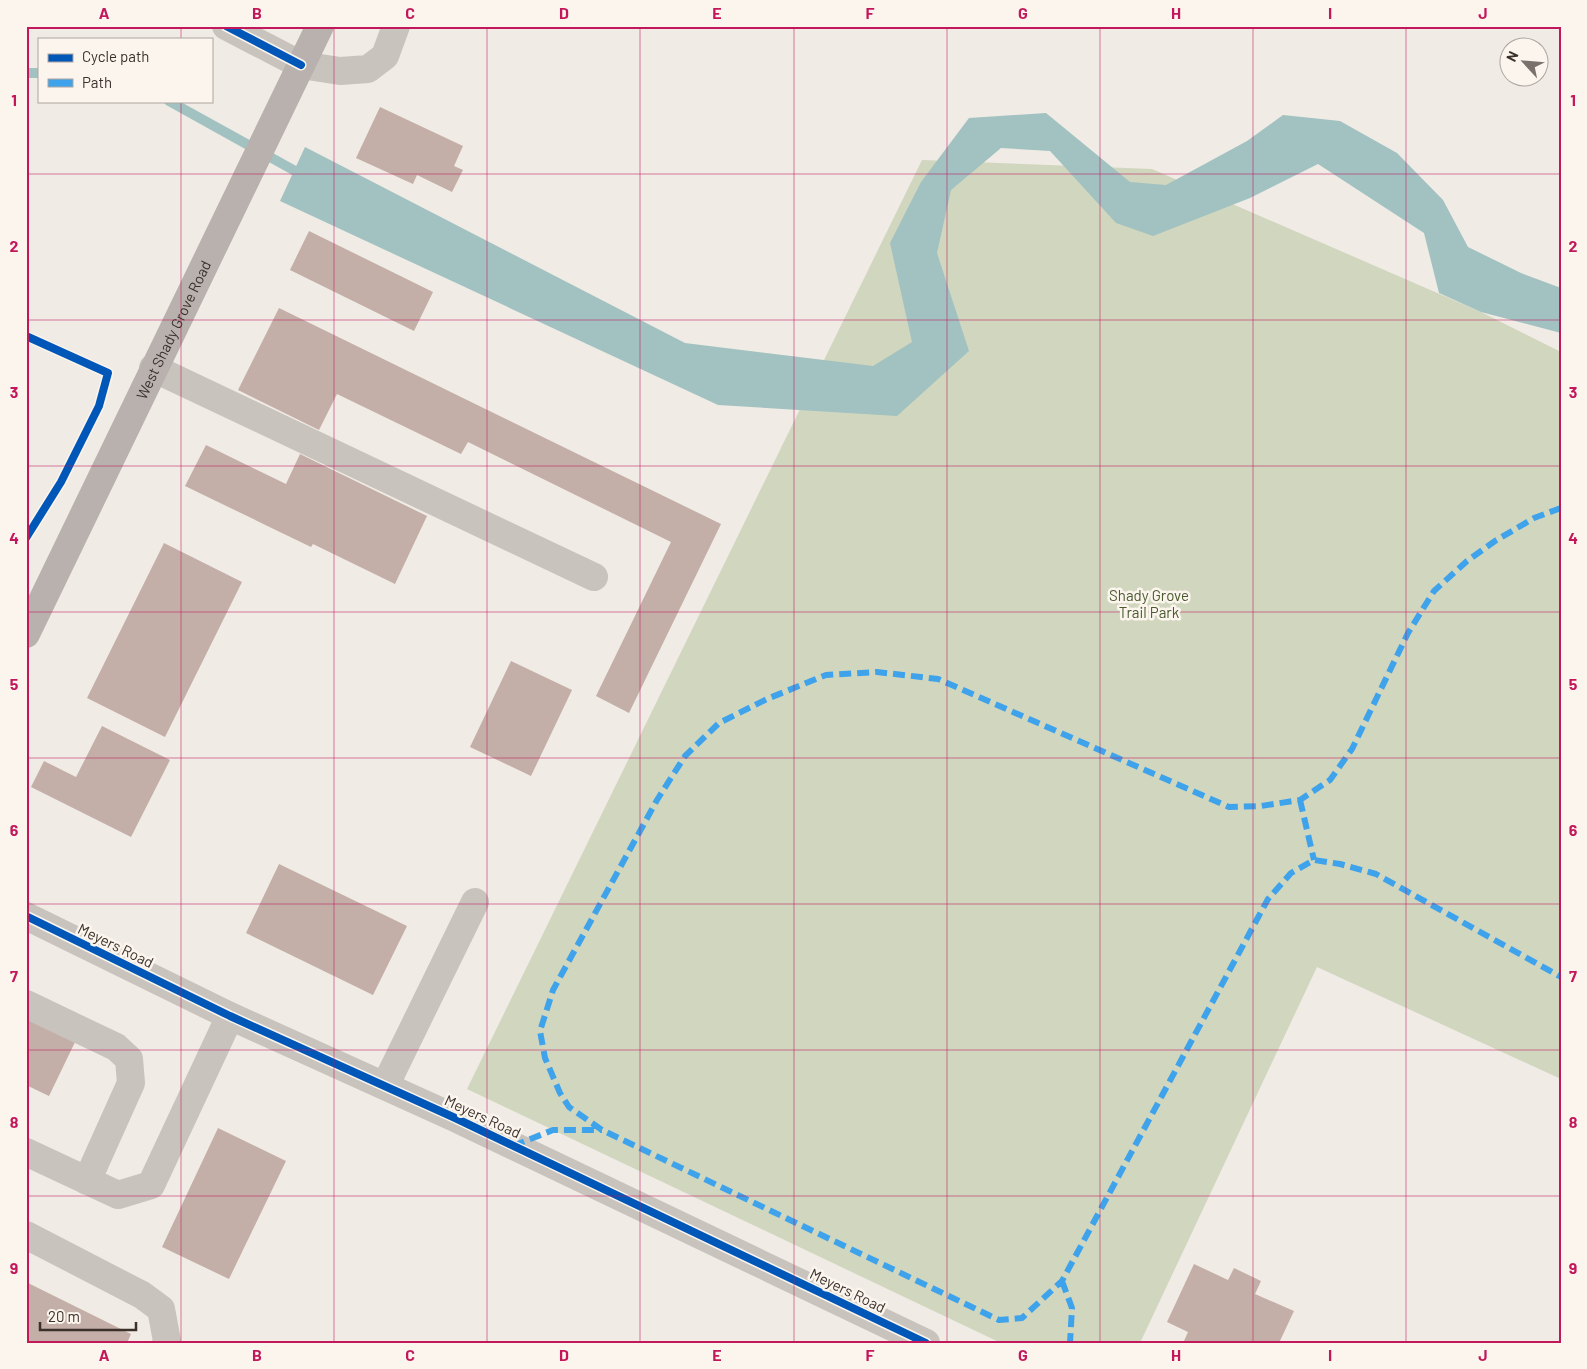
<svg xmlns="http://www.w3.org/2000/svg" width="1587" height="1369" font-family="Barlow,sans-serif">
	<rect width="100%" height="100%" fill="#f0ebe5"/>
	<path fill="#d1d6bf" d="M922 160 1152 169 1481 312 1561 352V1079L1317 967 1140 1343H1001L467 1089Z"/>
	<path fill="#a1c2c1" d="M1046 113 1130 182 1166 185 1247 141 1283 115 1340 121 1397 153 1443 200 1468 247 1521 273 1561 288V333L1481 312 1439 293 1424 233 1318 164 1250 198 1153 236 1116 223 1050 151 1001 148 951 190 937 253 969 351 897 416 718 405 280 201 305 147 685 343 873 366 912 342 890 243 921 182 969 118Z"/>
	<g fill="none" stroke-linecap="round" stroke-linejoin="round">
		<path stroke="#a1c2c1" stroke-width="10" d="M26 73H39
			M169 101 306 177"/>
	</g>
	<path fill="#c3afa7" d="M380 107 463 146 454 166 463 170 452 192 417 175 413 184 356 158Z
		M309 231 433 292 414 331 290 270Z
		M279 308 721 524 629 713 596 696 671 542 468 442 461 454 337 394 319 430 238 390Z
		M206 445 286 484 300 454 427 516 395 584 313 544 311 547 185 486Z
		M164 543 242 582 165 737 87 698Z
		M511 661 572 690 531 776 470 747Z
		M102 726 170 760 131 837 31 787 44 761 76 777Z
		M279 864 407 926 373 995 246 933Z
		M26 1013 77 1038 49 1096 26 1085Z
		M218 1128 286 1161 229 1279 162 1247Z
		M1194 1264 1228 1280 1234 1268 1261 1281 1255 1294 1294 1311 1279 1343H1187L1184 1341 1188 1332 1167 1322Z
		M26 1282 131 1334 127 1343H26Z"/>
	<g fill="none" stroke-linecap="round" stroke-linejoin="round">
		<path stroke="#c9c3be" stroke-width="28" d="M226 26 301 65 340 71 368 69 385 56 396 26
			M153 368 594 577
			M26 916 230 1016 453 1117 926 1343
			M26 1004 116 1047 129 1059 131 1083 87 1181
			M385 1086 475 902
			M26 1152 118 1195 151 1185 230 1016
			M26 1235 142 1295 161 1309 167 1341 166 1343"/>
		<path stroke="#b8b1ad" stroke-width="28" id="s1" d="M26 634 320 26"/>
		<path stroke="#3fa3eb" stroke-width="6" stroke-dasharray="12 6" stroke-linecap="butt" d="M1561 508 1534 518 1495 541 1467 561 1434 591 1408 633 1352 749 1330 780 1300 800 1261 806 1229 807 938 679 877 672 826 675 767 699 719 723 685 756 657 800 553 990 540 1031 545 1058 560 1093 569 1107 602 1130 999 1320 1022 1318 1062 1281 1268 899 1291 873 1314 860 1340 864 1376 874 1561 977
			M1300 800 1314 860
			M513 1146 553 1130H602
			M1062 1281 1072 1308 1070 1343"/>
		<g stroke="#fbf5ee" stroke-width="11">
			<path id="cycleway" d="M226 26 301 65
				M26 336 108 373 99 406 61 482 26 538
				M26 916 230 1016 453 1117 926 1343"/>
		</g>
		<use href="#cycleway" stroke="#0057b8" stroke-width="8"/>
	</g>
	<path fill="none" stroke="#c2185b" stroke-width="1" stroke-opacity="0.55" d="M181 26V39M334 26V1343M487 26V1343M640 26V1343M794 26V1343M947 26V1343M1100 26V1343M1253 26V1343M1406 26V1343M181 101V1343M26 174H1561M26 320H1561M26 466H1561M26 612H1561M26 758H1561M26 904H1561M26 1050H1561M26 1196H1561"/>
	<g text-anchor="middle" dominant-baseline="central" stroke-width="5" stroke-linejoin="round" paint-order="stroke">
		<g font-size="15" fill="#3b302b" stroke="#fbf5ee">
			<text stroke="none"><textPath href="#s1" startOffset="338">West Shady Grove Road</textPath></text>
			<text transform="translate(116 945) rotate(26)">Meyers Road</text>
			<text transform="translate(483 1116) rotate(25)">Meyers Road</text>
			<text transform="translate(848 1290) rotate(26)">Meyers Road</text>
		</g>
		<g font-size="15" fill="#4a5a2e" stroke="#fbf5ee">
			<text x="1149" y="595">Shady Grove<tspan x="1149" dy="17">Trail Park</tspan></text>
		</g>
	</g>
	<rect width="1587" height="1369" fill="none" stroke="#fbf5ee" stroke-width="55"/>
	<rect x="38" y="38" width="175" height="65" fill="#fbf5ee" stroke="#aea6a0"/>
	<rect x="48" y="54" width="25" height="8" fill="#0057b8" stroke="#aea6a0"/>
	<text x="82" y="62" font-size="15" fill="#3b302b">Cycle path</text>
	<rect x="48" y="79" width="25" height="8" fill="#3fa3eb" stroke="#aea6a0"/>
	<text x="82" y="88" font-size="15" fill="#3b302b">Path</text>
	<g transform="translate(1524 62) rotate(296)"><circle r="24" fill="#fbf5ee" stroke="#aea6a0"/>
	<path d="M0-4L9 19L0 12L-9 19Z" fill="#7a716c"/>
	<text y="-8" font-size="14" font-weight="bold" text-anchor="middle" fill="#3b302b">N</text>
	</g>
	<path d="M40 1322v8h96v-8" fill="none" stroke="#3b302b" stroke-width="2.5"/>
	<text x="48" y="1322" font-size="15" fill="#3b302b" stroke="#fbf5ee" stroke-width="4" paint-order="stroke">20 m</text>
	<rect x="28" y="28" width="1532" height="1314" fill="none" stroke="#c2185b" stroke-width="2"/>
	<g font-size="16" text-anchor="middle" font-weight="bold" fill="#c2185b">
		<text x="104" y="19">A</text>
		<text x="257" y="19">B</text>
		<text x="410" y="19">C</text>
		<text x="564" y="19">D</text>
		<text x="717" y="19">E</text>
		<text x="870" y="19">F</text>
		<text x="1023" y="19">G</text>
		<text x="1176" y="19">H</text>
		<text x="1330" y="19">I</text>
		<text x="1483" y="19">J</text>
		<text x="14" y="106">1</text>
		<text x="1573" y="106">1</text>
		<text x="14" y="252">2</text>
		<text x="1573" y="252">2</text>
		<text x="14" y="398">3</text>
		<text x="1573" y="398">3</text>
		<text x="14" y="544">4</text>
		<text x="1573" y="544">4</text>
		<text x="14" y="690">5</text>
		<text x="1573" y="690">5</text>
		<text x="14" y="836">6</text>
		<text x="1573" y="836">6</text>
		<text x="14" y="982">7</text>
		<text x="1573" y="982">7</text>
		<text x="14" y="1128">8</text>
		<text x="1573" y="1128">8</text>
		<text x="14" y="1274">9</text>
		<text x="1573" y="1274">9</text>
		<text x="104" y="1361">A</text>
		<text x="257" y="1361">B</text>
		<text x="410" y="1361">C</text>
		<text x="564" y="1361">D</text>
		<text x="717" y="1361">E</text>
		<text x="870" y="1361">F</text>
		<text x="1023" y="1361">G</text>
		<text x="1176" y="1361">H</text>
		<text x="1330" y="1361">I</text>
		<text x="1483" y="1361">J</text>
	</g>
</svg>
